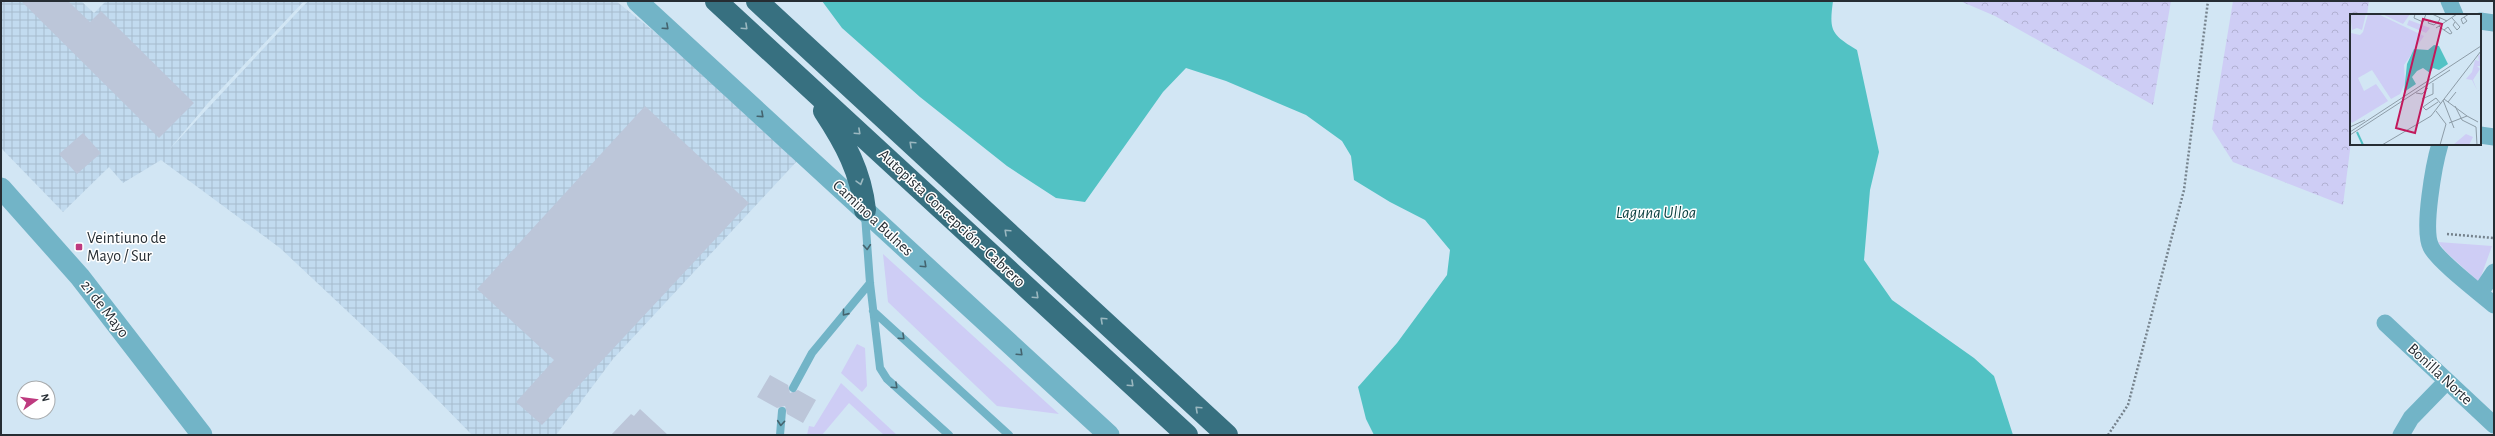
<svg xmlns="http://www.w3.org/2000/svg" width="2495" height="436" font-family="'Alegreya Sans',sans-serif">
	<defs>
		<pattern id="industrial-grid" width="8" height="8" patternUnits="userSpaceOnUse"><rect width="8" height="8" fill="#c2dbef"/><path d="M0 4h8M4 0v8" fill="none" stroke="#a7bccd"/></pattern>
		<pattern id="forest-crowns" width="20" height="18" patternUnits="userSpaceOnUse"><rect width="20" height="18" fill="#cecdf5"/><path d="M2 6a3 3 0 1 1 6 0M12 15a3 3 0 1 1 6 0" fill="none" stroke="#b1b0d2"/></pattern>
	</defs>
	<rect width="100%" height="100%" fill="#d2e6f4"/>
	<path fill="url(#industrial-grid)" d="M1 1H81L94 13 106 1H304L208 103 168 151 308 1H616L681 53 798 160 613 359 556 435H472L395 356 280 248 161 160 123 183 109 167 63 212 1 148Z"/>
	<path fill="#cecdf5" d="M2438 242 2492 246 2479 282 2447 253Z
		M883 254 1059 414 997 406 888 302Z
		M857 344 865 348 867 386 862 392 841 373Z
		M841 383 897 435H884L849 403 822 435H807L809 426 814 427Z"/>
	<path fill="url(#forest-crowns)" d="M1960 1H2171L2153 105 1995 16Z
		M2233 1H2369L2367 15H2351V142L2343 205 2233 162 2212 129Z"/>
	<path fill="#52c2c4" d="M822 1H1833C1829 31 1831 34 1857 50L1879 152 1870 190 1864 260 1892 300 1974 358 1994 376 2013 435H1374L1366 419 1358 387 1397 343 1447 275 1450 250 1425 220 1390 202 1354 180 1351 156 1342 141 1306 115 1226 81 1186 68 1163 92 1085 202 1056 198 1007 166 920 97 842 28Z"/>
	<path fill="#bcc6d9" d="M21 1H68L90 22 101 11 194 103 159 138Z
		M645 106 749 203 542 425 516 402 554 360 477 289Z
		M83 133 101 153 77 174 59 154Z
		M770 375 788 385 790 393 798 390 816 400 803 423 787 414 785 406 777 408 757 397Z
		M640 409 668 435H611L631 414 634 416Z"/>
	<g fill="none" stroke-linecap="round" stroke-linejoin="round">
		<path stroke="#75828c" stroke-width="2.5" stroke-dasharray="2 2" stroke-linecap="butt" d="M2447 234 2494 238
			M2108 435 2128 405 2184 190 2208 1"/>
		<path stroke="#72b4c7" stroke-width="8" d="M865 215 870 283 880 368 887 379 949 435
			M873 311 1009 435
			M793 388 812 353 870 283
			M780 435 782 411"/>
		<path stroke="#72b4c7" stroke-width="17" d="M2449 1 2455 15
			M2480 21 2494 23
			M2480 135 2494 137
			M2440 144C2434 164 2422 230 2431 247 2438 261 2480 293 2494 305
			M2480 293 2494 272
			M2385 323 2494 425
			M2401 435 2411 418 2447 381"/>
		<path stroke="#72b4c7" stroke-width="21" d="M637 1 1109 435
			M1 188 80 277 202 435"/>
		<path stroke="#377080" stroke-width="22" d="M716 1 1187 435
			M757 1 1227 435
			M824 111C845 143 861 172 865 210"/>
	</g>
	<defs><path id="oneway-chevron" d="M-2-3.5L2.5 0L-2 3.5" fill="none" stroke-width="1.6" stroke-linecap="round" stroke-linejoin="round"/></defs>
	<g stroke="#44636e">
		<use href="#oneway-chevron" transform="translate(666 27) rotate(42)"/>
		<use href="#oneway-chevron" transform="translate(761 115) rotate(42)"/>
		<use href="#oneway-chevron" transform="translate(867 247) rotate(86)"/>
		<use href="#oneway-chevron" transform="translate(924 265) rotate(43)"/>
		<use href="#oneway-chevron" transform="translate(845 313) rotate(129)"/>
		<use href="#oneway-chevron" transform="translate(902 337) rotate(43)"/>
		<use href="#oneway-chevron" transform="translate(1020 353) rotate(43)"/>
		<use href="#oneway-chevron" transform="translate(895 386) rotate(43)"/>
		<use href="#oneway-chevron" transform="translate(781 423) rotate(95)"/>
	</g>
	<g stroke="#9bb8c0">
		<use href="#oneway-chevron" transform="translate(745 27) rotate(43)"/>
		<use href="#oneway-chevron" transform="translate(858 132) rotate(43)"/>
		<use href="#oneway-chevron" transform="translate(912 144) rotate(-137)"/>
		<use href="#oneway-chevron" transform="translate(860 182) rotate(74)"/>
		<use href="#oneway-chevron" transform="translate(1007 232) rotate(-137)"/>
		<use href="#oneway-chevron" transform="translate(1036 296) rotate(43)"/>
		<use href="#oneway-chevron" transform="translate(1103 320) rotate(-137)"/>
		<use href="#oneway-chevron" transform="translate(1131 384) rotate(43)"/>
		<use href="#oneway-chevron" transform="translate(1198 409) rotate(-137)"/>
	</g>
	<rect fill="#be3a7f" stroke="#fff" stroke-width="1.5" x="75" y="243" width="8" height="8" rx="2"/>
	<g text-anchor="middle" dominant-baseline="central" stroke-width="3" stroke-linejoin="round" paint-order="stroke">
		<g font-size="16" fill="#262d33" stroke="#fff">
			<text transform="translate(873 218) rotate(43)">Camino a Bulnes</text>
			<text transform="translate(952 218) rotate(43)">Autopista Concepción - Cabrero</text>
			<text transform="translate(105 309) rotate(52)">21 de Mayo</text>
			<text transform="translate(2440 374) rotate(43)">Bonilla Norte</text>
		</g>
		<g font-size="16" fill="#262d33" stroke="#fff" text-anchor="start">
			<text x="87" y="238">Veintiuno de<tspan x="87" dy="18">Mayo / Sur</tspan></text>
		</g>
		<g font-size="17" font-style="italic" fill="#0f4343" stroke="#fff">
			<text x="1656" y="212">Laguna Ulloa</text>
		</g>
	</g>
	<g transform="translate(2350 14)">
		<rect width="131" height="131" fill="#d2e6f4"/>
		<path d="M0 0H16L12 16 7 14 2 16ZM18 0H28L74 22 54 51 55 69 50 80 41 85 22 56 8 64 14 77 26 70 38 87 2 109 0 107 1 19 10 21 13 18ZM32 0H60L53 10ZM59 6 80 14 76 19 57 11ZM128 41 131 42 130 52H127L130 55 123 66 127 76 122 66 116 65 122 58 125 46 129 47ZM116 120 123 123 119 131H103Z" fill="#cecdf5"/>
		<path d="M84 31 89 32 98 50 89 56 83 54 80 59 73 54 67 57 62 63 66 70 54 78 57 50 64 35 78 36Z" fill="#52c2c4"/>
		<path fill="none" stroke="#52c2c4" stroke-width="2" d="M7 118 13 131"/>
		<path fill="none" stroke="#8d9ca7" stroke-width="1" d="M65 0 64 4 73 8 76 0M82 0 97 7M114 3 117 7 113 10 111 5 119 0M102 4 110 13 107 16 103 11 105 8M86 9 80 6 78 9 84 11 89 7 90 4M89 12 91 14 100 20 102 19 98 13 94 16M86 14 107 0M66 79 72 80 78 74M72 85 83 80V69M94 85 117 102M93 86 104 114M88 88 76 96 73 93 86 84 91 90M98 88 106 78M105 92 112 106 126 113 127 131M86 97 96 110 90 131M99 109 117 102 128 108M0 113 15 106M0 118 131 32M0 121 100 56M32 131 81 102 131 37"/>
		<path fill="#c2185b" fill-opacity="0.15" stroke="#c2185b" stroke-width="2" d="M73 5 92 10 65 119 46 114Z"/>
		<rect width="131" height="131" fill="none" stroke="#262d33" stroke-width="2"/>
	</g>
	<rect width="2495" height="436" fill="none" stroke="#262d33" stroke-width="4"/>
	<g transform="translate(36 400) rotate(76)"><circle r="19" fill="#ffffff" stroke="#a8abad"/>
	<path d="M0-3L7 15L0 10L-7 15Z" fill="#be3a7f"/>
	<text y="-6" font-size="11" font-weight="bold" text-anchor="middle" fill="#262d33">N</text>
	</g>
</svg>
